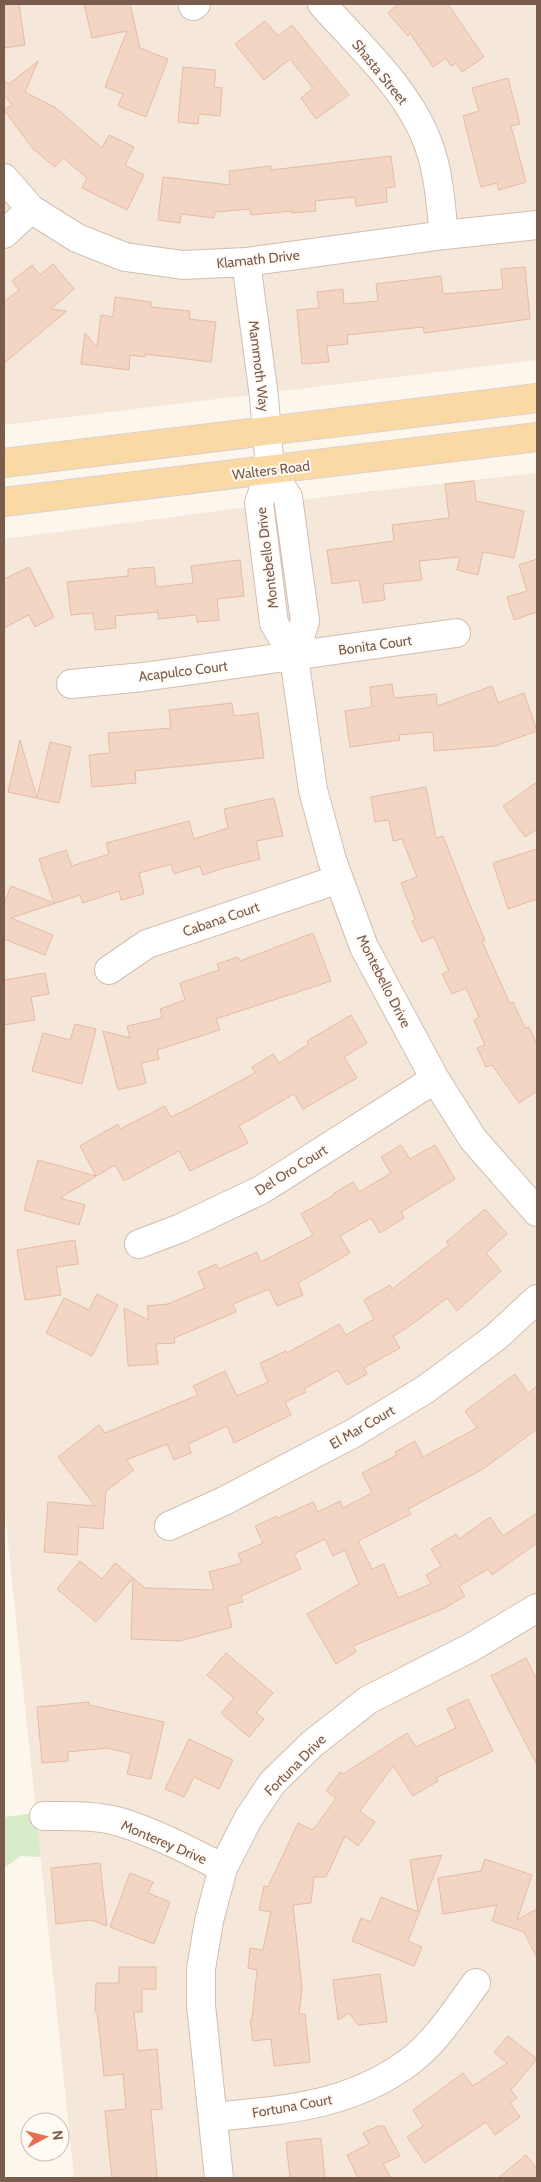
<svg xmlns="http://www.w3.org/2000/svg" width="541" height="2182" viewBox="0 0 541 2182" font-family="Cabin,sans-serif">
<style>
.residential{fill:#f5e8da}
.green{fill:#d8ecc9}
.building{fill:#f3d5c3;stroke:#e6bba3}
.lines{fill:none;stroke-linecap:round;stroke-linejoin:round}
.minor-casing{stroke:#d1beb0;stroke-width:30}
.major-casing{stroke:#dad1cd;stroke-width:30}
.minor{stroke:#fff;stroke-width:28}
.major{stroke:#fbd9a5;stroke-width:28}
.labels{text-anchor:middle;stroke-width:4;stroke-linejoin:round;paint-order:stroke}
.street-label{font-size:14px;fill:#7a5c4d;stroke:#fffaf3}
</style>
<rect width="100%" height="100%" fill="#fdf6ec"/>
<path class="residential" d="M4 4H537V360L4 425Z
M537 473V2178H74L4 1505V539L355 493Z"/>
<path class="green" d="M36 1813 41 1857 21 1856 4 1868V1817Z"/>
<path class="building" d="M4 4H19L25 45 4 48Z
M84 4H130L140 48 168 59 146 117 118 106 123 94 105 87 127 31 92 38Z
M398 4H448L484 57 462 72 456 63 451 66 446 58 433 67 410 33 408 36 388 13Z
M265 21 278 36 292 25 349 95 316 119 301 98 313 88 290 59 264 80 235 44Z
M38 61 25 92 56 108 102 148 109 135 134 147 125 165 144 175 127 210 82 188 87 178 63 158 55 167 33 149 4 110 12 105 4 95V81L9 84Z
M183 67 216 70 214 87 222 88 220 116 199 114 198 124 178 122Z
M508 78 520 124 511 126 526 182 499 190 497 183 481 187 463 116 479 111 472 88Z
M391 156 395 187 386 188 387 202 356 206 355 197 315 201 316 211 292 213V211L251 215 250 209 215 212 214 218 181 214 180 223 158 220 163 177 230 185 229 171 271 166V170Z
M53 264 74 289 51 309 67 311 4 363V302L19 290 12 281 32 265 40 275Z
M525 267 530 319 424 333 423 327 347 335 348 344 327 346 329 362 302 364 297 310 319 308 317 292 343 289 344 304 378 301 376 284 441 276 443 294 503 289 501 269Z
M115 297 151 302V307L190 311 189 319 216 322 211 362 145 354V357L130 355 129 370 81 364 85 333 97 347 101 315 113 317Z
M474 481 476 501 524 511 514 558 483 552 478 575 457 570 460 557 419 561 422 580 383 584 385 600 363 603 359 580 332 584 327 550 394 541 392 525 449 518 445 484Z
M537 559V612L514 620 507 597 527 591 519 565Z
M240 560 244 596 217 599 219 620 197 622 196 615 158 619V612L115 616 116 628 95 630 93 613 71 615 67 582 128 576V569L154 567 156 587 193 583 191 566Z
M29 567 54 617 35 627 29 615 4 628V579Z
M392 684 394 698 436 694 437 706 492 686 498 703 524 693 537 731 495 746 434 751 433 732 399 735 400 740 350 747 345 711 372 707 370 687Z
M232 703 234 716 258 713 264 758 135 771 136 783 92 787 89 755 110 753 108 733 171 728 169 710Z
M20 740 37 798 50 742 71 747 59 803 8 792Z
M537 782V829L525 837 503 806Z
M426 787 436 838 443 836 467 898 485 940 482 941 510 1004 513 1002 525 1028 529 1027 537 1045V1091L519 1103 492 1065 486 1067 477 1048 485 1045 474 1020 479 1017 466 988 452 994 442 974 449 971 434 937 422 942 412 921 415 919 401 883 417 877 402 839 393 841 389 820 375 822 371 797Z
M274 798 283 836 256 841 260 859 224 868 203 875 200 866 174 874 171 864 139 873 144 894 121 900 119 891 83 903 80 895 11 918 53 935 45 955 4 939V904L11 886 54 903 39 859 66 850 72 866 109 854 106 843 189 821 194 839 228 828 224 809Z
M537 849V899L508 909 493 863Z
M313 933 331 981 216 1019 220 1030 157 1050 159 1059 141 1063 146 1083 118 1090 103 1031 130 1038 127 1026 162 1018 160 1009 185 1000 180 983 219 970 217 964 238 957 240 961Z
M45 973 49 994 31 997 35 1020 4 1025V980Z
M351 1015 367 1043 344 1057 357 1078 303 1109 294 1094 239 1126 248 1143 190 1171 179 1151 124 1181 115 1165 60 1198 85 1205 79 1225 24 1210 38 1160 96 1176 80 1146 118 1124 120 1129 165 1106 171 1117 184 1111 255 1073 252 1067 273 1054 279 1063 309 1044 307 1041Z
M75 1024 96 1029 82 1084 32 1071 43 1033 70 1040Z
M401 1145 410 1159 435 1145 455 1179 401 1212 404 1218 380 1233 371 1218 340 1236 350 1253 298 1283 303 1295 277 1306 269 1289 233 1304 236 1312 174 1338 175 1343 156 1344 158 1364 128 1366 124 1308 149 1320 147 1306 168 1304 205 1288 198 1272 216 1264 219 1269 257 1252 261 1262 313 1235 301 1214 334 1195 333 1194 353 1182 359 1192 391 1173 381 1157Z
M485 1209 507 1234 486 1253 501 1271 457 1311 447 1298 407 1328 393 1336 400 1348 364 1368 367 1374 347 1385 338 1370 304 1389 306 1392 285 1402 291 1415 234 1443 227 1426 188 1444 191 1453 174 1460 167 1444 126 1460 134 1470 106 1491 103 1529 79 1527 77 1555 44 1552 48 1502 95 1506 58 1457 99 1425 105 1433 198 1395 193 1386 225 1371 237 1396 268 1382 260 1363 286 1351 287 1353 339 1324 346 1335 374 1319 364 1300 390 1285 392 1289 449 1245 446 1242Z
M75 1240 78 1264 56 1267 61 1295 25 1300 17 1250Z
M97 1294 118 1305 92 1356 46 1333 64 1298 89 1310Z
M515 1374 528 1393 537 1386V1429L483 1469 408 1509 411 1514 358 1541 372 1569 384 1564 398 1598 431 1584 426 1575 441 1566 431 1549 456 1534 459 1539 490 1517 503 1536 537 1513V1543L492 1575 488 1569 459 1586 465 1596 445 1608 353 1646 356 1652 336 1664 307 1614 359 1584 345 1550 333 1556 325 1539 294 1554 301 1569 241 1596 243 1602 227 1606 232 1627 179 1641 131 1639 133 1578 145 1588 214 1590 209 1572 242 1563 238 1554 263 1543 255 1526 277 1516 278 1518 313 1502 318 1512 340 1501 343 1508 372 1493 362 1473 397 1455 395 1452 415 1441 423 1457 477 1428 465 1411Z
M80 1561 102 1579 115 1563 133 1578 96 1622 57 1589Z
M226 1653 273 1693 256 1713 264 1719 249 1737 221 1713 234 1698 207 1675Z
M526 1658 537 1680V1765L491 1676Z
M468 1699 493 1751 436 1778 438 1781 413 1796 393 1766 360 1811 375 1822 358 1846 345 1836 326 1877H314L311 1903 293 1905 302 1987 299 2014H305L310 2062 274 2066 271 2039 253 2041 250 2020H252L257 1970 248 1968 250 1948 263 1950 271 1912 259 1910 264 1886 268 1887 298 1823 313 1830 336 1798 326 1791 340 1772 343 1774 407 1733 416 1747 456 1728 447 1709Z
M89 1702V1705L164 1722 151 1779 127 1774 132 1754 107 1748 68 1752V1761L42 1763 37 1707Z
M189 1739 233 1760 219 1789 194 1777 184 1797 165 1789Z
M442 1855 408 1941 422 1947 414 1966 352 1941 361 1918 371 1922 381 1897 418 1912 410 1860Z
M485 1859 532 1875 517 1920 537 1909V1958L524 1932 492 1921 497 1905 443 1914 438 1878 481 1871Z
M100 1863 107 1926 91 1920 56 1924 51 1868Z
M130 1873 153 1882 148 1893 170 1902 154 1944 110 1927Z
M119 1967H156V1989H142V2012H134L138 2051 157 2049 162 2109 151 2110 157 2178H112L105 2111 126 2109 123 2074 104 2076 97 2012H95L96 1983H119Z
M380 1974 387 2022 358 2025 349 2013 338 2020 333 1980Z
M508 2036 537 2059 511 2090 517 2098 510 2103 520 2117 495 2135 486 2122 425 2163 407 2137 423 2126 413 2110 463 2073 473 2086 507 2063 494 2052Z
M378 2126H384L400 2156 383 2164 391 2178H358L347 2155 369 2144 363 2133Z
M321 2138 325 2178H290L286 2142Z
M526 2155 537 2169V2178H498Z"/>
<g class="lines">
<defs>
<path id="minor" d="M322 4C363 50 417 97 433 159 440 183 441 210 444 235
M193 6 196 4
M4 178 31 209 77 238 125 257 183 265 246 262 444 235 537 225
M4 234 31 209
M246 262 264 397 270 470 259 503 274 623 294 657 313 790 332 860 364 947 435 1079 473 1139 537 1212
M270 470 288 497 305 621 294 657
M71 684 143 677 456 633
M109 970 147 944 339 879
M139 1244 181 1228 261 1190 435 1079
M169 1526 224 1501 352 1434 426 1389 496 1337 537 1299
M44 1816C69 1816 96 1815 120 1822 156 1833 190 1851 223 1868
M213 2117C284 2110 350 2106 409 2062 436 2042 456 2010 476 1983
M219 2178 201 2005V1969L209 1921 223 1868 248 1819 272 1783 312 1744 368 1700 472 1647 537 1608"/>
<path id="major" d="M4 463 537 398
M4 502 537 437"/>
</defs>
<use href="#minor" class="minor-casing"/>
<use href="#major" class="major-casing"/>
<use href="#minor" class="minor"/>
<use href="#major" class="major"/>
</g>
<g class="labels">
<g class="street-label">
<text transform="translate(380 72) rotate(51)" y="5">Shasta Street</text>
<text transform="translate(258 259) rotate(-6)" y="5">Klamath Drive</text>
<text transform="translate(259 366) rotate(83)" y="5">Mammoth Way</text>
<text transform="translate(271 470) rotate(-7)" y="5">Walters Road</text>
<text transform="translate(267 558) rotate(-97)" y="5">Montebello Drive</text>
<text transform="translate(375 645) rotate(-8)" y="5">Bonita Court</text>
<text transform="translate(183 671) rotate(-7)" y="5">Acapulco Court</text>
<text transform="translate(221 919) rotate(-19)" y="5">Cabana Court</text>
<text transform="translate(384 981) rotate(63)" y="5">Montebello Drive</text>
<text transform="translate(291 1170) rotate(-32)" y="5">Del Oro Court</text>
<text transform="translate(362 1427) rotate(-30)" y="5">El Mar Court</text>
<text transform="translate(295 1765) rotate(-45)" y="5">Fortuna Drive</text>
<text transform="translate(164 1842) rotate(23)" y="5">Monterey Drive</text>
<text transform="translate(292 2106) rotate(-10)" y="5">Fortuna Court</text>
</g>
</g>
<rect width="541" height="2182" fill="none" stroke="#7a5c4d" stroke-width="10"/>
<g transform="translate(45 2137) rotate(83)"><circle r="24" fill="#fffaf3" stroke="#cabbb1"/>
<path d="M0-4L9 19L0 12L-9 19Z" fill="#e76f51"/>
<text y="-8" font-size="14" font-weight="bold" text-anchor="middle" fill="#7a5c4d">N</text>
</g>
</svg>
